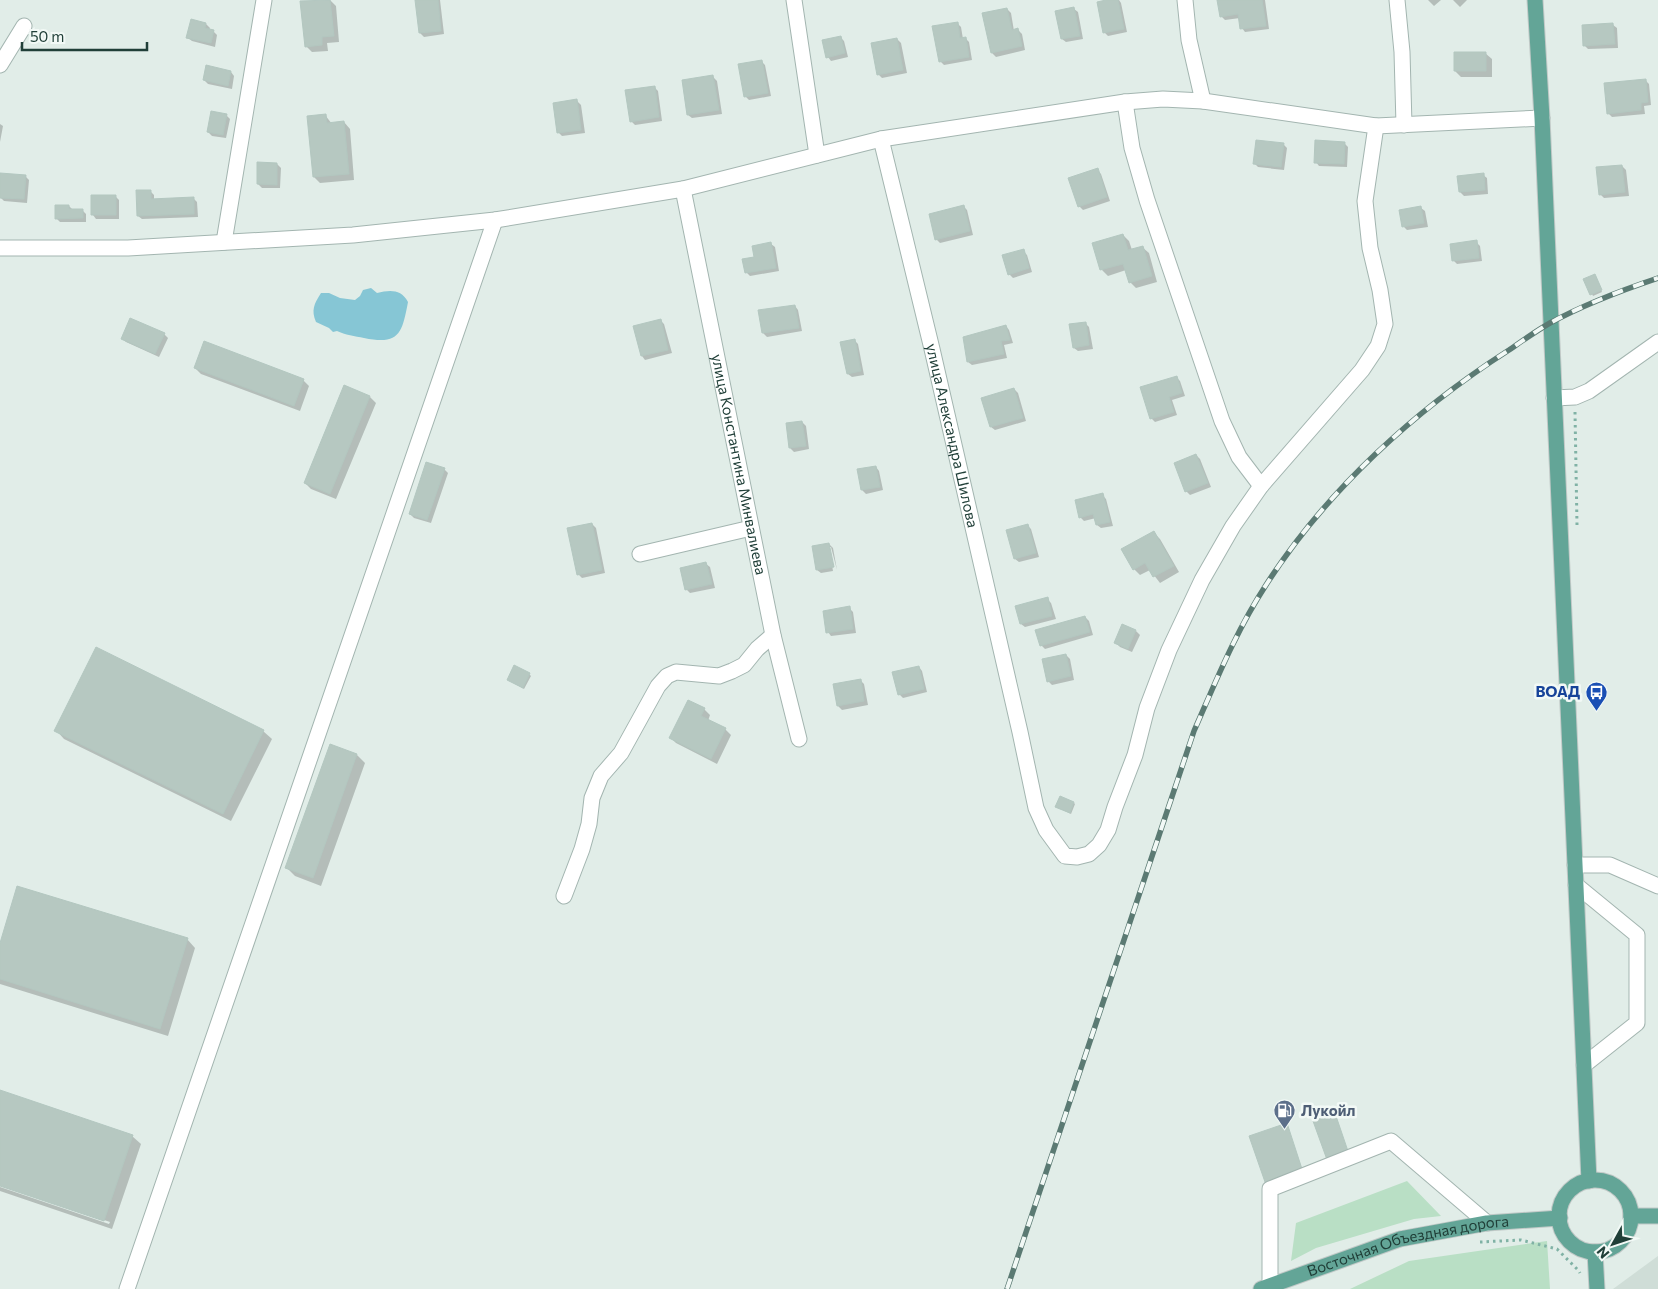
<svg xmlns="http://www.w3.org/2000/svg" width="1658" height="1289" viewBox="0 0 1658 1289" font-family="Commissioner,sans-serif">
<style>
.built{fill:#cfddd7}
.green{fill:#b9dfc5}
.water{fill:#86c6d5}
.shadow{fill:#0003}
.building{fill:#b6c8c1;stroke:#b3c7c0}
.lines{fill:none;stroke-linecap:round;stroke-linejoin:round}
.minor-casing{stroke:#a3b5b0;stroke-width:17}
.major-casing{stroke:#c1c9c7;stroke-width:17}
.path{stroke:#80b2a5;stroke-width:3;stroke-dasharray:2.5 4;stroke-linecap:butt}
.minor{stroke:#fff;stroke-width:15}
.major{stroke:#63a597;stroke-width:15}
.rail-casing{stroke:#5b7a73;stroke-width:5.5}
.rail{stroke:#f2f9f6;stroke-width:4;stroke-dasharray:11;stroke-linecap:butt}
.labels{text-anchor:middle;stroke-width:5;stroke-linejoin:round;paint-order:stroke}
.street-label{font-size:15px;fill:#203f38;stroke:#f2f9f6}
.transit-label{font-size:15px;font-weight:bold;fill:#164399;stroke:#f2f9f6;text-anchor:end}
.service-label{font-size:15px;font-weight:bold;fill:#4e5e75;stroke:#f2f9f6;text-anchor:start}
</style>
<rect width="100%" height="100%" fill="#e1ede8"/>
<path class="built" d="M1658 1256V1289H1613Z"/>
<path class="green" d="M1407 1181 1441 1216 1414 1219 1316 1248 1291 1261 1296 1223Z
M1547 1241 1550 1289H1350L1409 1261Z"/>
<path class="water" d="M371 288 377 293C390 290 401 289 408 302 402 334 399 345 364 338 355 336 345 335 337 331L333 332 329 328 316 322C311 310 314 304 321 293H329L340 298 355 300 360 296 363 290Z"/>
<path class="shadow" d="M330 0 336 6 339 42 327 43 328 51 312 52 306 46 302 2Z
M416 0H440L444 34 424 37 420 33Z
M1113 0H1119L1121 3 1127 32 1108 36 1104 32Z
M1222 0H1265L1269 29 1245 32 1242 28 1240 18 1225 20 1221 16Z
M1428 0H1441L1434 6Z
M1453 0H1467L1460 7Z
M1007 9 1011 13 1014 31 1018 30 1022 34 1025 50 996 57 992 53 983 14Z
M1074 9 1078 12 1083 39 1066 42 1062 39Z
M957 23 961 27 963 39 965 38 969 42 972 60 944 65 940 61Z
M206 24 210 28 209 30 213 31 217 35 215 47 192 41 188 38Z
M1613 25 1617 28 1618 48 1588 49 1584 45Z
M840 37 844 41 848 57 831 61 828 57Z
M897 39 901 43 907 73 882 78 878 74Z
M1485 53 1492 59V77H1461L1455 71Z
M761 61 765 65 771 96 749 100 745 96Z
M231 72 234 76 232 89 208 84 204 80Z
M713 77 717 81 722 114 692 118 688 115Z
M1645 80 1649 84 1651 105 1644 106 1645 114 1612 117 1608 113Z
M654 87 658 91 662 121 635 125 631 121Z
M577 101 581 105 585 133 562 136 558 132Z
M226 115 230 119 226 138 212 136 208 132Z
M325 115 332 124 344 122 350 129 354 180 320 183 314 177Z
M0 124 3 126 0 142Z
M1344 143 1348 147 1347 167 1319 166 1316 162Z
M1283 144 1287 148 1284 170 1258 167 1254 163Z
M277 164 281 168 280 188H262L258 184Z
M1622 166 1626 170 1629 196 1604 198 1600 194Z
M1097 170 1101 174 1110 201 1083 210 1079 206Z
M1483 175 1487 178 1488 194 1464 196 1460 192Z
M25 176 29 180 27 203 4 201 0 197Z
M150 191 154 195V200L193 198 197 202 198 217 142 219 138 216Z
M115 196 119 200V219H96L93 215Z
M69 206 73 210H82L86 214V222H60L56 218Z
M963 206 967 210 973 235 940 243 936 239Z
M1421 208 1425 211 1428 227 1407 230 1404 227Z
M1123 235 1129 241 1132 250 1142 247 1149 253 1157 282 1136 288 1130 282 1126 270 1108 276 1102 270Z
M1476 242 1480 246 1482 261 1457 264 1453 260Z
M771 244 775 247 779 271 750 276 746 272 755 258Z
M1023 251 1027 255 1032 272 1013 278 1009 274Z
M1596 277 1602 292 1593 296 1585 280Z
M795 306 798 310 802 331 767 337 763 333Z
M661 321 664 324 672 353 645 360 642 356Z
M1085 323 1089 327 1093 349 1078 351 1074 348Z
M1006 326 1009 330 1013 343 1004 345 1007 358 972 365 968 362Z
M164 334 168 338 159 357 126 342 122 338Z
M854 340 858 344 864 375 852 377 848 374Z
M195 368 303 380 309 386 300 411 201 374Z
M1176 377 1180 381 1185 396 1172 400 1177 415 1155 422 1151 418Z
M345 386 370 397 376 403 336 499 311 489 305 483Z
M1014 389 1018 393 1026 421 995 430 991 427Z
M802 422 806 426 809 449 794 452 790 448Z
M1196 455 1200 459 1211 487 1190 495 1186 491Z
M876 467 879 471 883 490 866 494 862 490Z
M444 469 448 473 431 523 414 518 410 514Z
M1102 495 1106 499 1113 526 1101 528 1097 525 1096 518 1084 521 1080 517Z
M592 524 596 528 605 573 582 578 578 574Z
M1027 525 1031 529 1039 557 1019 562 1015 559Z
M1154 533 1160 539 1179 572 1160 583 1150 570 1140 575 1134 569Z
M829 544 833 548 837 570 831 547H829L833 571 821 573 817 570Z
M706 564 710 567 715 588 690 593 686 589Z
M1047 599 1051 603 1056 619 1025 627 1021 624Z
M849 608 853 612 856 633 831 636 828 632Z
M1085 617 1089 621 1093 635 1045 649 1041 645Z
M1123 626 1136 631 1140 635 1132 652 1120 647 1116 643Z
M1066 655 1070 659 1074 680 1052 685 1048 681Z
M919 667 922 671 927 692 903 698 899 694Z
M529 674 531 676 524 689 510 681Z
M860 680 864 684 868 705 842 710 838 706Z
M688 701 704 709 710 715 708 721 725 729 731 735 717 764 676 743 670 737Z
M56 730 263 731 272 739 231 821 64 739Z
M331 746 357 755 365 763 321 886 295 876 287 868Z
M1074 803 1075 804 1071 814 1057 807Z
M187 939 195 948 168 1036 0 984V948Z
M0 1091 132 1136 141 1144 112 1229 0 1191V1187L109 1224 110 1222 0 1185Z"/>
<path class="building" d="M330 0 334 36 322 37V45L305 47 300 1Z
M415 0H438L441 31 419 33Z
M1106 0H1118L1124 29 1103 33 1097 2Z
M1217 0H1262L1266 26 1240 29 1238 14 1220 17Z
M1074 7 1080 36 1061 39 1055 11Z
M1007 8 1012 30 1018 28 1022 46 991 53 982 13Z
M191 19 206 23 205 28 214 30 211 43 186 38Z
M958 22 960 38 966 37 969 57 939 62 932 26Z
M1613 23 1615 44 1583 46 1582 25Z
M841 36 845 53 826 58 822 40Z
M897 38 903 70 877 75 871 43Z
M1454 52H1486V71H1454Z
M762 60 768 93 744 97 738 64Z
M206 65 231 71 228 86 203 80Z
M713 75 719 110 687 115 682 80Z
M1646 79 1648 102 1641 103V110L1607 114 1604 83Z
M655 86 659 117 630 122 625 90Z
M577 99 581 130 557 133 553 103Z
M211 111 227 114 223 135 207 132Z
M326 114 327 123 344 121 349 174 313 177 307 116Z
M1256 140 1284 143 1281 167 1253 164Z
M1315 140 1345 142 1344 164 1314 163Z
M257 162 277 163V185L257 184Z
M1622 165 1625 192 1599 195 1596 167Z
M1098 168 1107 197 1078 207 1068 178Z
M0 173 26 175 24 199 0 198Z
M1484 173 1485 190 1459 192 1457 176Z
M136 190H151V199L194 197V214L137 216Z
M91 195H116V215H91Z
M55 205H69V209H83V218L55 219Z
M964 205 970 231 935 240 929 214Z
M1421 206 1424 223 1402 227 1399 210Z
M1123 234 1128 250 1143 246 1152 276 1129 283 1123 264 1100 270 1092 243Z
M1477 240 1479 258 1452 261 1450 244Z
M771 242 776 268 745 273 742 259 754 257 752 246Z
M1024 249 1029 268 1008 275 1002 255Z
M1595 274 1602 290 1590 295 1583 279Z
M795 305 799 328 762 333 758 310Z
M130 318 165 333 155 354 121 339Z
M661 319 668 350 641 356 633 326Z
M1086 322 1089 345 1073 348 1069 324Z
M1006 325 1010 340 1001 341 1004 354 967 362 963 337Z
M855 339 861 371 847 374 840 342Z
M204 341 304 379 294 406 194 368Z
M1177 376 1182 393 1169 397 1174 412 1150 419 1140 387Z
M344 385 370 396 330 494 304 483Z
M1014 388 1023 418 990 427 981 398Z
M802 421 806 446 789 448 786 423Z
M1196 454 1208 483 1185 492 1174 463Z
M426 462 445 468 427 520 409 514Z
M876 466 880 487 861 490 857 469Z
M1103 493 1110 522 1096 525 1093 514 1079 518 1075 500Z
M592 523 602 570 577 575 567 528Z
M1028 524 1036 553 1014 559 1006 530Z
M1154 531 1174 566 1153 577 1145 563 1133 570 1121 549Z
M829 543 834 567 816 570 812 546Z
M706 562 712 584 685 590 680 568Z
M1048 597 1052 616 1020 624 1015 606Z
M850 606 853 629 826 633 823 611Z
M1085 616 1090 632 1040 646 1035 630Z
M1122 624 1136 630 1128 649 1114 643Z
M96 647 264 730 223 814 54 731Z
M1066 654 1071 676 1047 682 1042 659Z
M514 665 530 673 523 688 507 680Z
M919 666 924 689 898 695 892 672Z
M861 679 864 701 837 706 833 684Z
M688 700 705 708 701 716 726 728 711 759 669 738Z
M330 744 357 754 313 878 285 868Z
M1060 796 1074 802 1070 813 1055 807Z
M17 886 188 938 160 1029 0 979V943Z
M0 1090 133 1135 104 1221 0 1186Z
M1335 1113 1351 1160 1330 1168 1313 1121Z
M1287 1123 1302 1169 1265 1182 1249 1136Z"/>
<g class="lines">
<defs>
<g id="minor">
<path d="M794 0 817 155"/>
<path d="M1185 0 1189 40 1203 101"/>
<path d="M1397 0 1402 52 1404 125"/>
<path d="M0 65 24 26"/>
<path d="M1125 102 1132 148 1147 200 1222 421 1239 457 1261 486"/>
<path id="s1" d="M881 139 932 349 1020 732 1036 808 1046 830 1065 856 1077 857 1089 854 1099 845 1108 830 1115 807 1135 755 1147 708 1169 650 1202 580 1233 526 1261 486 1362 370 1378 346 1385 324 1380 290 1370 248 1365 201 1376 126"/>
<path id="s2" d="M683 189 773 635 799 739"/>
<path d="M224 242 264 0"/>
<path d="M0 248H128L353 235 495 220 683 189 881 139 1125 102 1163 99 1203 101 1376 126 1542 118"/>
<path d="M1554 398 1575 397 1589 391 1658 342"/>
<path d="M640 554 751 528"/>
<path d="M1575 865H1610L1658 886"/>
<path d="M1576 885 1637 935V1023L1584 1065"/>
<path d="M564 896 582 849 589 824 592 798 601 776 621 753 658 686 667 676 676 672 719 676 732 671 744 665 757 649 773 635"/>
<path d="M1270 1285V1189L1391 1141 1487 1223"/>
<path d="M127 1289 495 220"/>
</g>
<g id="major">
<path d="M1535 0 1542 118 1589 1181"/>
<circle cx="1595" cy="1216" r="36"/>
<path d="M1631 1216H1658"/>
<path d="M1595 1252 1597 1289"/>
<path id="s3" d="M1261 1289 1400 1239 1487 1223 1560 1218"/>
</g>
</defs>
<use href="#minor" class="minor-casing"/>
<use href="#major" class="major-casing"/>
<path class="path" d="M1575 412 1577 525
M1480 1242 1521 1240 1557 1249 1579 1271 1580 1273"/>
<use href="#minor" class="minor"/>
<use href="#major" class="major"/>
<defs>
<path id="rail" d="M1007 1289 1194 731C1216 681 1236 631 1266 585 1326 491 1415 410 1509 350 1522 341 1536 331 1550 323 1583 305 1622 290 1658 278"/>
</defs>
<use href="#rail" class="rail-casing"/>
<use href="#rail" class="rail"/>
</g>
<defs>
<symbol id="bus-pin" viewBox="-11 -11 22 30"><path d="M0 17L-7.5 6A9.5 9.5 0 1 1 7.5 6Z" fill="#1a4fb4" stroke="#f2f9f6"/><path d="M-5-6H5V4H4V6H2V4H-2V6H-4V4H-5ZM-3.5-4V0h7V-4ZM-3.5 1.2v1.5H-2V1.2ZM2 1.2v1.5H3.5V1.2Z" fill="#fff"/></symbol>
<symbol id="fuel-pin" viewBox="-11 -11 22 30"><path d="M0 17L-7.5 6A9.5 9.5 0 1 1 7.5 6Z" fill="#5c6f8a" stroke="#f2f9f6"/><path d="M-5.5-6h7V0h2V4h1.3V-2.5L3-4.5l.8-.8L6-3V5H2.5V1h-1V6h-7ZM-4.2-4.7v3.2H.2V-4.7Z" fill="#fff"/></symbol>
</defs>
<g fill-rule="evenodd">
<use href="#bus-pin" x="1584" y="680" width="25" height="34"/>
<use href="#fuel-pin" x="1272" y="1098" width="25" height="34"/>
</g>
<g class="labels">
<g class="street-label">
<text dy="5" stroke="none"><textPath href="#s1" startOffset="305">улица Александра Шилова</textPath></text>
<text dy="5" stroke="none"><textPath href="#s2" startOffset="281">улица Константина Минвалиева</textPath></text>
<text dy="5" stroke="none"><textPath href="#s3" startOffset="154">Восточная Объездная дорога</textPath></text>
</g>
<g class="transit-label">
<text x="1580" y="697">ВОАД</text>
</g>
<g class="service-label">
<text x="1301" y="1116">Лукойл</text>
</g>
</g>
<g transform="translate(1613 1244) rotate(230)" stroke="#f2f9f6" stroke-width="4" paint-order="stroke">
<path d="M0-4L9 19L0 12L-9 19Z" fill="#203f38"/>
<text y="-8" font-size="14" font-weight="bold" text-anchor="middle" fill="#203f38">N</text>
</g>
<path d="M22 42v8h125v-8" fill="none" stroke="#203f38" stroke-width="2.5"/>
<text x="30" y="42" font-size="15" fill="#203f38" stroke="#f2f9f6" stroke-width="4" paint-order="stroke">50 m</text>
</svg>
